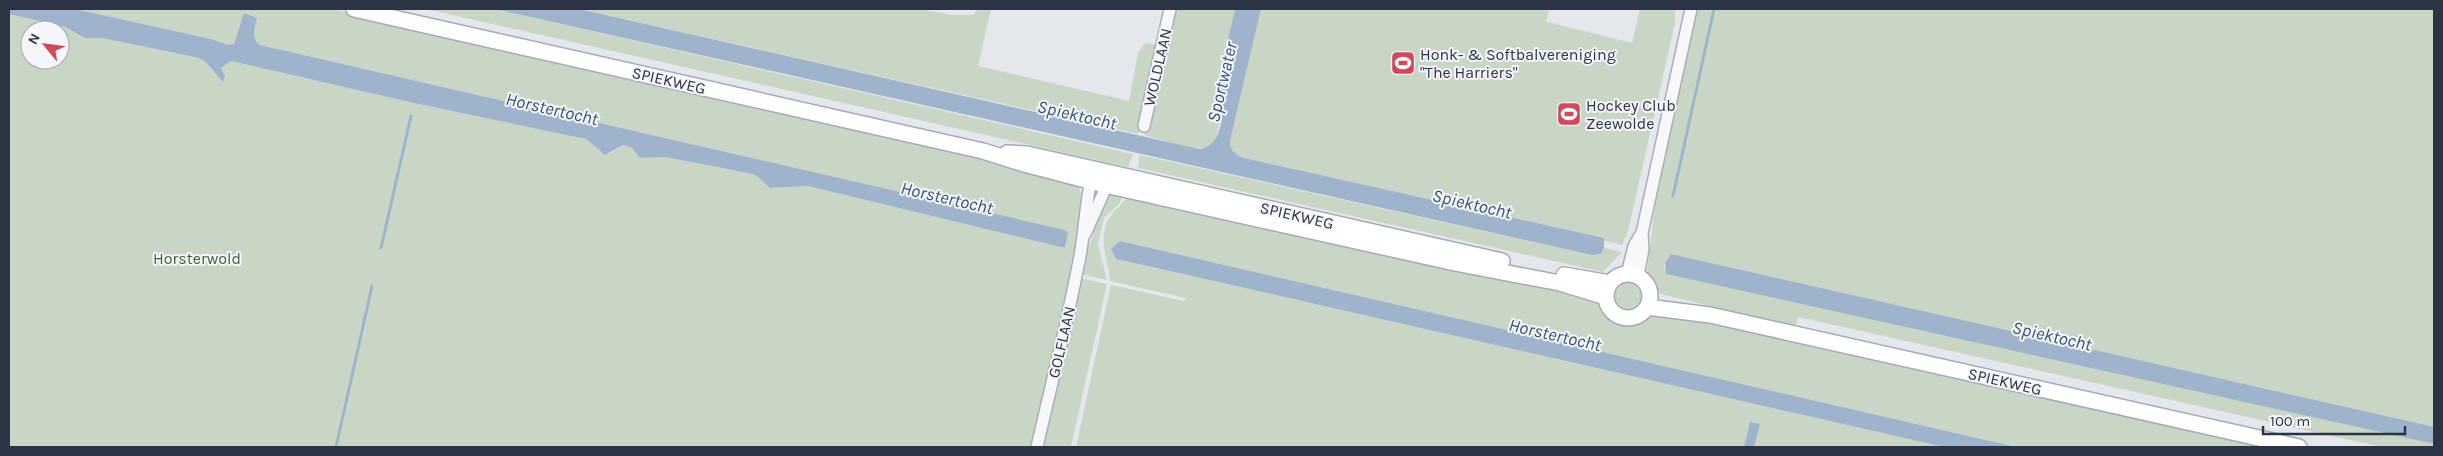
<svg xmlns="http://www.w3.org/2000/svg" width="2443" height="456" viewBox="0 0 2443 456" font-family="Karla,sans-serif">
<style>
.green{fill:#c9d6c5;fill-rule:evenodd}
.water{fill:#9fb4cc}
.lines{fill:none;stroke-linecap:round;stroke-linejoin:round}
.stream{stroke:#9fb4cc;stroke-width:3}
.minor-casing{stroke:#a9aeb7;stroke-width:14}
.major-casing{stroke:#a3abb8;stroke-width:18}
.minor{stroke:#f7f8fa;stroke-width:11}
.major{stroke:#fff;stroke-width:15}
.labels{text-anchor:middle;stroke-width:4;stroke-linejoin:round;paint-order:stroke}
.poi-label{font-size:16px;fill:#2b3445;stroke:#f4f6f9;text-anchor:start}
.street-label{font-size:16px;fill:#2b3445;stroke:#f4f6f9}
.park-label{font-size:16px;fill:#3f6138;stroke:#f4f6f9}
.water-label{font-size:18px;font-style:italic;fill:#34527a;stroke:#f4f6f9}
</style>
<rect width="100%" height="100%" fill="#e4e7ec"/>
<path class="green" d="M75 9H333L909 139 1073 181 1079 187 1082 197 1079 233 1074 270 1032 447H9V14L65 27 85 38H102L199 58 221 68 231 61 414 103 566 134 586 139 601 152 609 154 623 145 632 148 640 158 665 157 748 173 757 176 770 188 808 186 1065 248 1067 246 1061 229 260 45C250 38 255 28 257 18L244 13 234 44 228 45 211 39ZM30 30H60V60H30Z
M426 9H495L1133 154 1128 167Z
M579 9H920L952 15H973L978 9H991L978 66 1129 101 1138 53 1145 43 1159 46 1138 134Z
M1172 9H1235L1219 79 1223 104 1217 135 1214 142 1207 148H1191L1144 135Z
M1261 9H1549L1545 27 1547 22 1632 43 1640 9H1675V23L1628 231 1622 245 1605 241 1603 238 1244 158C1235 154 1230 151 1230 141Z
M1696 9H2434V429L1671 254 1664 265 1666 274 2434 444V447H2382L1798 317 1795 327 1661 294 1647 277V272L1658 180Z
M1140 155 1592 255 1601 254 1604 248 1622 252 1603 272 1138 168Z
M1118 191 1124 193 1119 204 1104 218 1098 245 1107 280 1080 274 1103 204 1109 194Z
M1128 196 1463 266 1601 301 1610 316 1621 321 1632 322 1651 313 1695 321 2273 447H2016L1120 241 1112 249 1116 259 1944 447H1076L1111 285 1184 301 1186 298 1110 281C1108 259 1098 241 1108 220 1112 212 1122 205 1128 196Z
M1080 278 1107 284 1071 447H1043Z
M1610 296a16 16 0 1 1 32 0a16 16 0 1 1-32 0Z"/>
<path class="water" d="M9 9H75L211 39 228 45 234 44 244 13 257 18C255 28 250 38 260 45L1061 229 1068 232 1065 248 808 186 770 188 757 176 748 173 665 157 640 158 632 148 623 145 605 155 586 139 414 103 231 61 221 68 225 76 223 82 206 62 199 58 102 38H85L65 27 9 14Z
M495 9H579L1199 149C1219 148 1223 121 1223 103 1222 95 1218 85 1219 77 1224 54 1230 31 1235 9H1261L1230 141C1230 151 1235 154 1244 158L1604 238V248L1601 254 1592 255Z
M1120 241 2016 447H1944L1174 272 1116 259 1111 249Z
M1671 254 2434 427V444L1666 274 1665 263Z
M1750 422 1760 424 1754 447H1744Z"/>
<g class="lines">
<path class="stream" d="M1673 196 1714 9
M381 248 411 116
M336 447 372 286"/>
<defs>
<path id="minor" d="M1144 126 1170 9
M1085 234 1103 194 1107 179
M1627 274 1634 246 1641 234
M1638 276 1643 249 1642 233 1691 9
M1037 447C1051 385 1067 324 1079 261 1085 232 1085 204 1092 175"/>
<path id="major" d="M354 9 983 151 1024 164 1105 185 1455 263 1560 283 1606 297
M1007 153 1027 154 1502 261
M1606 296a22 22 0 1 1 44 0a22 22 0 1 1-44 0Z
M1564 275 1610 283
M1647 307 1710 315 2299 447"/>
</defs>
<use href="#minor" class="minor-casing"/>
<use href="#major" class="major-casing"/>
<use href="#minor" class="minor"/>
<use href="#major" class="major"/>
</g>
<defs>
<symbol id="stadium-square" viewBox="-11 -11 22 22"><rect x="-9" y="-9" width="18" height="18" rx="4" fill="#d1495b" stroke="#f4f6f9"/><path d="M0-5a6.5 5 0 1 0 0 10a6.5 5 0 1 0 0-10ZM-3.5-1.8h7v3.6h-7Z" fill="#fff"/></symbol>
</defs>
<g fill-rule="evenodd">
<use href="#stadium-square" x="1389" y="49" width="28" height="28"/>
<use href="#stadium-square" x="1555" y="100" width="28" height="28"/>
</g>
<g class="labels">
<g class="poi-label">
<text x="1420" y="60">Honk- &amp; Softbalvereniging<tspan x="1420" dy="18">"The Harriers"</tspan></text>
<text x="1586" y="111">Hockey Club<tspan x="1586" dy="18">Zeewolde</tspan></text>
</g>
<g class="street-label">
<text transform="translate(1157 67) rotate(-77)" y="6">WOLDLAAN</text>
<text transform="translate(669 80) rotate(13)" y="6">SPIEKWEG</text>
<text transform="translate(1297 215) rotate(13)" y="6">SPIEKWEG</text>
<text transform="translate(1061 342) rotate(-77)" y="6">GOLFLAAN</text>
<text transform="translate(2005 381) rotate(13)" y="6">SPIEKWEG</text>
</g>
<g class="park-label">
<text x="197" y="264">Horsterwold</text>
</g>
<g class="water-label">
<text transform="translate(1222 82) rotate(-77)" y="6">Sportwater</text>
<text transform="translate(552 109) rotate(13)" y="6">Horstertocht</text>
<text transform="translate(1077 115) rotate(13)" y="6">Spiektocht</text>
<text transform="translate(947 198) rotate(13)" y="6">Horstertocht</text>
<text transform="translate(1472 204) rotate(13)" y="6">Spiektocht</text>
<text transform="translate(1555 335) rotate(13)" y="6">Horstertocht</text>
<text transform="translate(2052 336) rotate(13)" y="6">Spiektocht</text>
</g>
</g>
<rect width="2443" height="456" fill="none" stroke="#2b3445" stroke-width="20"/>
<g transform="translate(45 45) rotate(299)"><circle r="24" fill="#f4f6f9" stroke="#a4a8b1"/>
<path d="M0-4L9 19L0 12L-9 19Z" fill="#d1495b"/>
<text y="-8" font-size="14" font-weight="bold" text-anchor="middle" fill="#2b3445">N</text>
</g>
<path d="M2263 426v8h142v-8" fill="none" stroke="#2b3445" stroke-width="2.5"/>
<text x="2270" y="426" font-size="15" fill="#2b3445" stroke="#f4f6f9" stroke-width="4" paint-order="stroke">100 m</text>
</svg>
